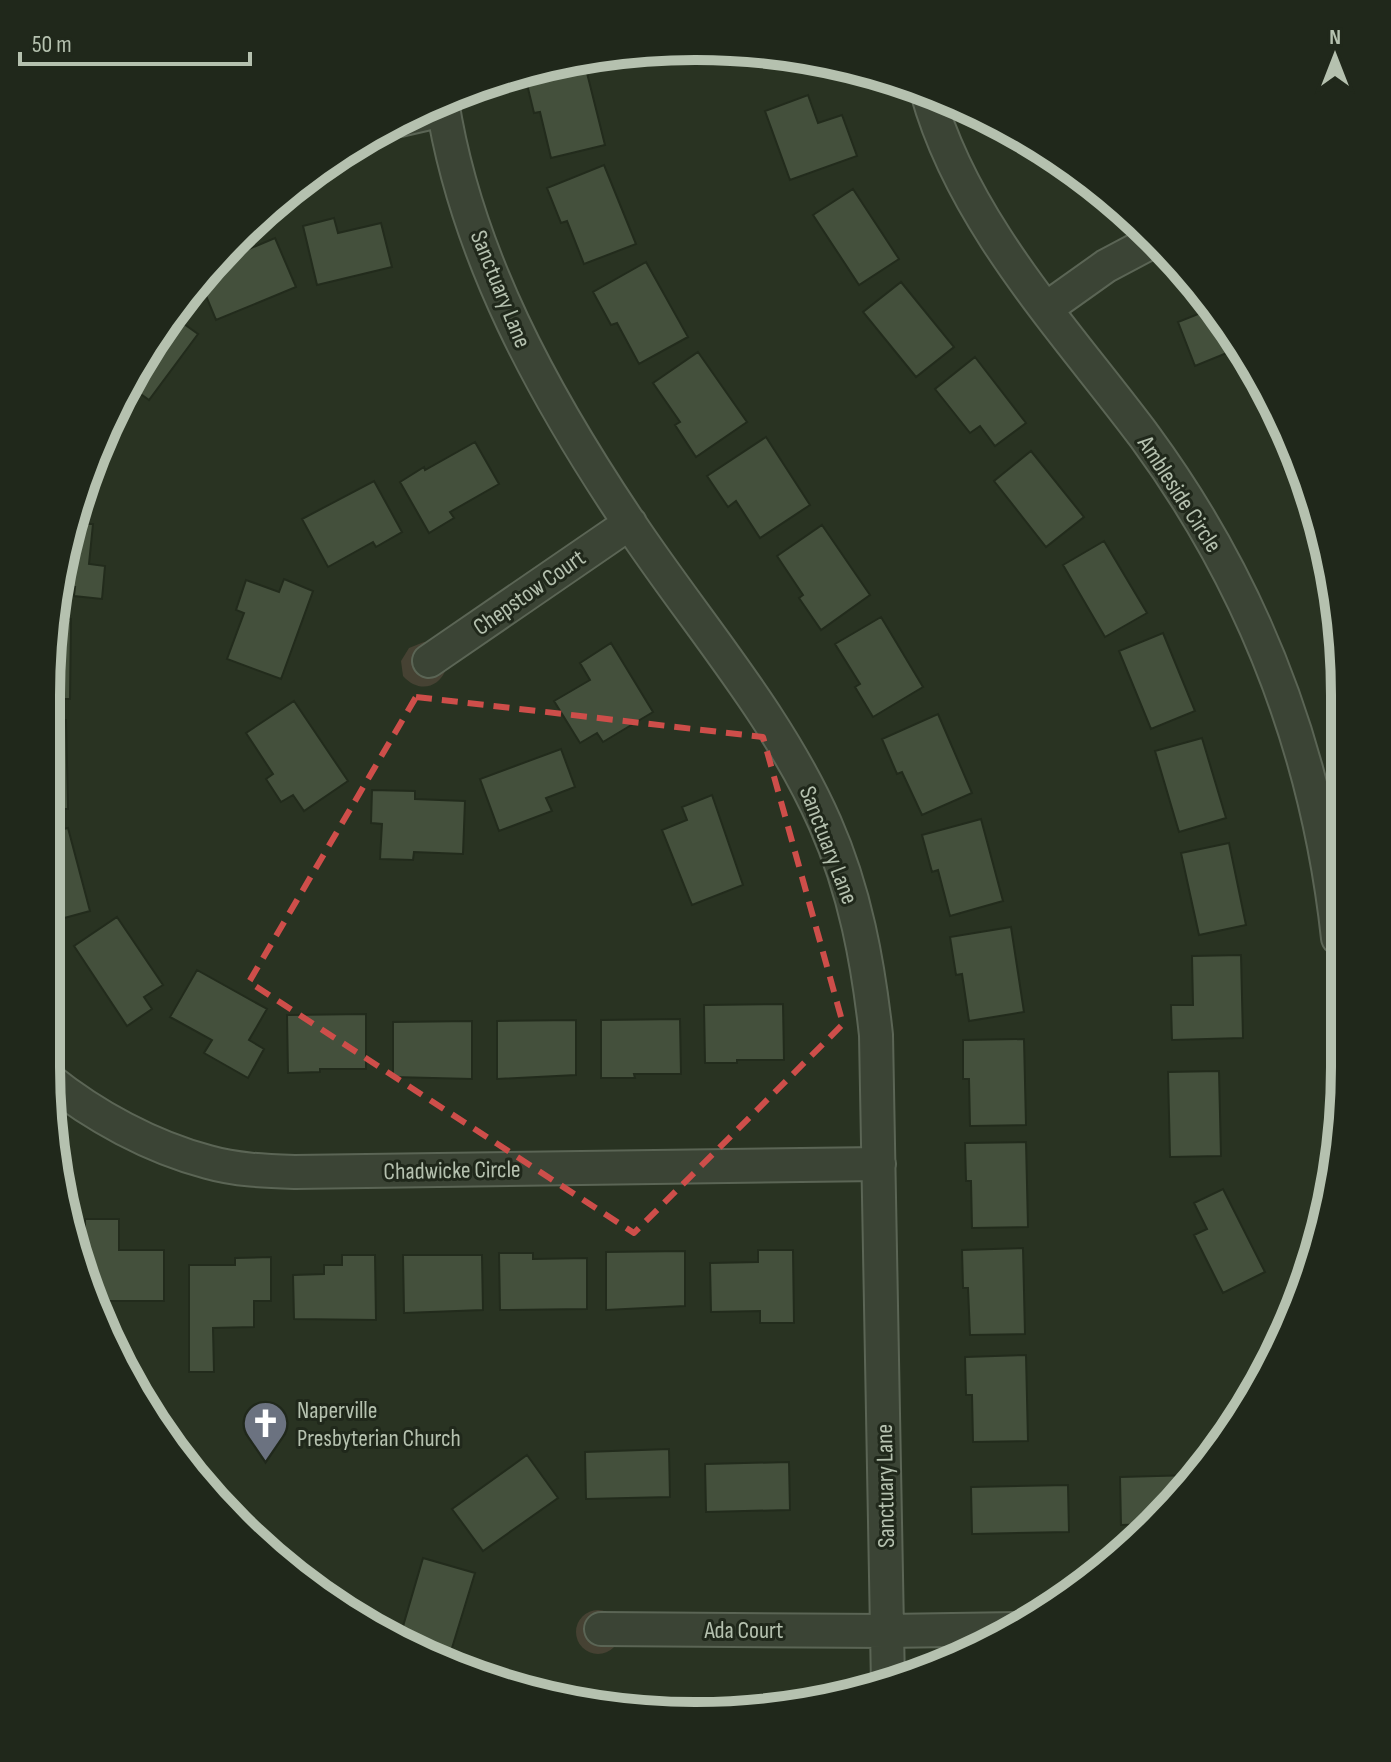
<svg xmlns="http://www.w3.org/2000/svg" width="1391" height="1762" viewBox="0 0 1391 1762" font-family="'Sofia Sans Condensed',sans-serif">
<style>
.green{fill:#464233}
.building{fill:#44503c;stroke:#222b1c;stroke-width:2}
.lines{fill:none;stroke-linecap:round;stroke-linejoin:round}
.minor-casing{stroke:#5b6555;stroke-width:36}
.minor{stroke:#3b4435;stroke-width:32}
.marked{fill:none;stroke:#ce4e4a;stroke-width:6;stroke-dasharray:16 10;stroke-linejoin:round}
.labels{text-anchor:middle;stroke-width:6;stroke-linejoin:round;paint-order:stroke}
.street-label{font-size:24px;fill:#b5c1af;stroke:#20281b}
.poi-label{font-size:24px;fill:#b5c1af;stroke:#20281b;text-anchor:start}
.rim{fill:none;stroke:#b5c1af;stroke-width:10}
</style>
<rect width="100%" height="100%" fill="#293322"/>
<path class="green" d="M424 642 431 643 446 669C438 690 417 692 403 676L401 661 409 648Z
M576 1632a22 22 0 1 1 44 0a22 22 0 1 1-44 0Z"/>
<path class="building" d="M767 52 794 57 768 61Z
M584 61 605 145 551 158 540 112 534 113 525 76Z
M808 95 818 123 842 115 857 156 790 180 765 111Z
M1051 156 1079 173 1064 182 1048 157Z
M604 165 636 244 584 264 567 221 561 223 547 188Z
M853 189 899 259 859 285 813 215Z
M334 218 338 233 381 223 392 267 317 285 303 226Z
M275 238 296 287 216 320 199 279 207 268 221 256 224 255 225 259Z
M646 262 688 337 639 364 617 323 611 325 593 292Z
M901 282 954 347 916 377 863 312Z
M181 304 189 310 180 321 198 334 149 400 127 384 133 370Z
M1213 308 1253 365 1237 371 1229 352 1195 366 1178 322Z
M698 352 747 422 696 457 675 425 680 422 653 383Z
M975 357 1026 423 995 446 980 426 970 433 935 389Z
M116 407 123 410 89 487 82 484Z
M766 437 810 505 760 538 736 501 728 507 707 476Z
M475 442 499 484 450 512 454 518 429 533 400 482 424 467 425 470Z
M1031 451 1084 517 1046 547 994 481Z
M1298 459 1311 487 1322 546 1318 548 1302 516 1306 514 1283 467Z
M374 481 402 532 376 547 373 542 328 567 302 519Z
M77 505 87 506 85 524H93L89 564 105 566 102 599 74 596 75 587 61 586Z
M822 525 870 595 821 630 799 598 803 595 777 556Z
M1104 541 1147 613 1105 637 1063 565Z
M284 579 313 591 281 679 227 659 244 613 236 610 246 580 279 592Z
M881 617 923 687 873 717 855 687 860 684 835 644Z
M54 618 71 619 70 699H47V653Z
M1163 633 1195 711 1151 729 1119 651Z
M611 643 653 712 603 742 597 733 580 743 554 701 590 680 580 663Z
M294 701 348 781 304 811 293 795 281 802 266 779 273 774 246 733Z
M938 714 972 793 922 815 902 772 897 774 882 739Z
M66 720 68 809H47V721Z
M1202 738 1226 818 1179 832 1155 751Z
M561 749 575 787 546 798 552 811 499 831 480 779Z
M372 790 415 791V799L465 801 463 854 414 852 413 860 380 859 382 824 371 823Z
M712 795 743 885 692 905 662 830 687 820 682 807Z
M981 819 1003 901 950 916 938 870 932 872 922 835Z
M68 828 90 911 46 923 47 833Z
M1229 843 1246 925 1199 935 1181 853Z
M117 917 163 985 144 997 152 1009 127 1026 74 946Z
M1011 927 1024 1012 969 1021 962 974 956 975 950 937Z
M1241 955 1243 1038 1172 1040 1171 1005H1193L1192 956Z
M197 970 267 1009 249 1040 264 1049 248 1078 204 1053 212 1040 170 1017Z
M783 1004 784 1060H737V1063H705L704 1005Z
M366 1014V1069H320V1072L288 1073 287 1015Z
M680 1019 681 1074H634L635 1078H601V1020Z
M576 1020V1075L497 1079V1021Z
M472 1021V1079L393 1077V1022Z
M1024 1039 1026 1125 970 1126 969 1079H963V1040Z
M1219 1071 1221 1156 1170 1157 1168 1072Z
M1026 1142 1028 1227 972 1228 971 1181H966L965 1143Z
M1223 1189 1265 1272 1223 1293 1194 1235 1207 1229 1194 1203Z
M85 1219H119V1250H164V1301H96L85 1276Z
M1023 1248 1025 1334 970 1335 968 1288H963L962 1250Z
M758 1250H793L794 1323H760V1311L711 1312 710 1263 758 1262Z
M685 1251V1306L606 1310V1252Z
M499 1253H533V1259L587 1258V1309L500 1310Z
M342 1255H375L376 1320 294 1319 293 1275 324 1274V1265H342Z
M403 1255H482L483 1310 404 1313Z
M271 1257V1301H254V1327L213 1328 214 1372H189V1265H235V1258Z
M1026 1355 1028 1441 973 1442 972 1395H966L965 1357Z
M669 1449 670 1497 586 1499 585 1452Z
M527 1455 558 1498 483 1551 452 1509Z
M789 1462 790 1510 706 1512 705 1464Z
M1194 1475 1151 1524 1121 1525 1120 1477Z
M1068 1485 1069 1532 972 1534 971 1487Z
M423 1558 475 1573 448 1661 399 1640Z"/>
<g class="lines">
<defs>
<path id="minor" d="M927 92C963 223 1065 330 1145 437 1255 587 1318 754 1338 938
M442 101C466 255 544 396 630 524 696 623 777 714 825 823 855 891 868 962 876 1035L888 1684
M400 120 443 110
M1047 308 1106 266 1155 240
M429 661 630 523
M48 1079C94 1116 151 1147 208 1162 236 1170 266 1171 295 1172L879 1164
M601 1629 887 1631 1020 1629"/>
</defs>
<use href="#minor" class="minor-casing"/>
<use href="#minor" class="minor"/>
</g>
<path class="marked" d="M416 697 763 737 843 1024 634 1233 249 982Z"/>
<defs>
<symbol id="church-pin" viewBox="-11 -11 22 30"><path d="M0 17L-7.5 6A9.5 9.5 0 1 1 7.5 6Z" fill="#6b7280" stroke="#20281b"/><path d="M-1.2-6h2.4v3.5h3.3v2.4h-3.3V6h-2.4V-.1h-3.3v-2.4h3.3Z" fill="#fff"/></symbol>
</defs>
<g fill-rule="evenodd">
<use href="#church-pin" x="240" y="1398" width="51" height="69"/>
</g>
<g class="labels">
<g class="street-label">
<text transform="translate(501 289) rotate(68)" y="8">Sanctuary Lane</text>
<text transform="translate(1180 494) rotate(57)" y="8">Ambleside Circle</text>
<text transform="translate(529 592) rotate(-35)" y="8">Chepstow Court</text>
<text transform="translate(829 845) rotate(69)" y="8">Sanctuary Lane</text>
<text transform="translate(452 1170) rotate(-1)" y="8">Chadwicke Circle</text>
<text transform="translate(885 1486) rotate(-91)" y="8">Sanctuary Lane</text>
<text x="744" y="1638">Ada Court</text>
</g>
<g class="poi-label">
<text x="297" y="1418">Naperville<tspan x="297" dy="28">Presbyterian Church</tspan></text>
</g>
</g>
<path d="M0 0H1391V1762H0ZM695 60H696A635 635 0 0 1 1331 695V1067A635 635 0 0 1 696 1702H695A635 635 0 0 1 60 1067V695A635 635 0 0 1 695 60Z" fill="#20281b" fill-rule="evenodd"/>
<path class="rim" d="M695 60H696A635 635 0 0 1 1331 695V1067A635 635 0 0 1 696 1702H695A635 635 0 0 1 60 1067V695A635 635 0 0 1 695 60Z"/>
<g transform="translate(1335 56)" stroke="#20281b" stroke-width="6" paint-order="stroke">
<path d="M0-6L14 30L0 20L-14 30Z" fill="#b5c1af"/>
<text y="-12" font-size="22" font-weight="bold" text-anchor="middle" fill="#b5c1af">N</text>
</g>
<path d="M20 52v12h230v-12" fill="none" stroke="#b5c1af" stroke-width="4"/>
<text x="32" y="52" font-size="24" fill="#b5c1af" stroke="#20281b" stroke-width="6" paint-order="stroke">50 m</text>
</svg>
